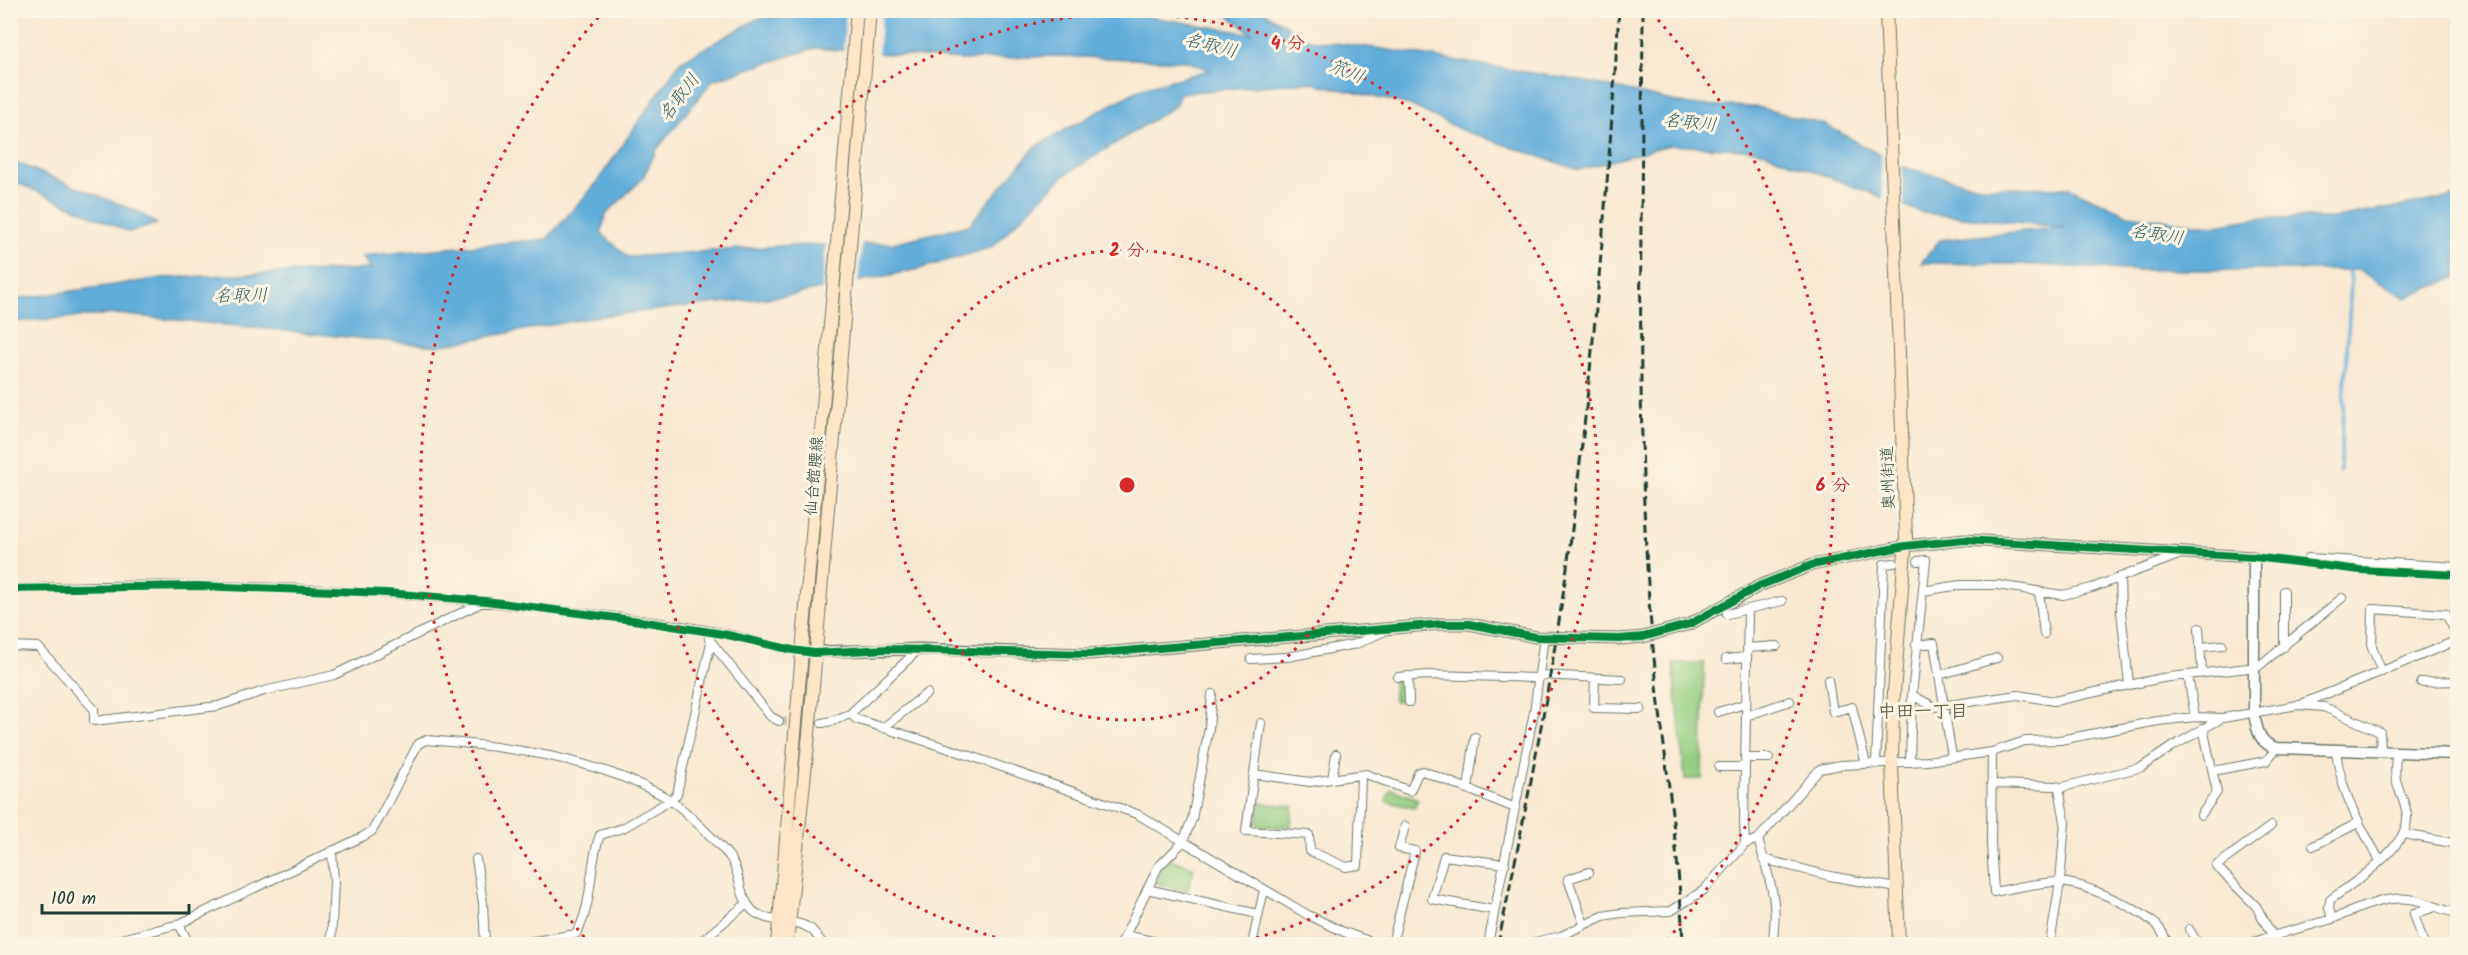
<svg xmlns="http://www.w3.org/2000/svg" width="2468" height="955" viewBox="0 0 2468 955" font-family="Kalam,'Klee One',sans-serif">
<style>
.green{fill:#95ce82;stroke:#5a865b;stroke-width:1.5}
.water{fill:#62aedb;stroke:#407688;stroke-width:1.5;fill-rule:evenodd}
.pier{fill:#f8e8d2}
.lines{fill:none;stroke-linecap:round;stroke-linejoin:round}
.stream{stroke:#62aedb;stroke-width:3}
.minor-tunnel{stroke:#cdc6b2;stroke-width:8;stroke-dasharray:8 4;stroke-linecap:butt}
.minor-casing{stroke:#6b796b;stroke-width:10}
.tertiary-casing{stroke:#6b796b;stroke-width:13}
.secondary-casing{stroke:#6b796b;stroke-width:14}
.minor{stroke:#fff;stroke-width:8}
.tertiary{stroke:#fff;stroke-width:10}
.secondary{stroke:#fee5c5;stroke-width:12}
.rail{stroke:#1f3d34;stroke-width:3;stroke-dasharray:9 4.5;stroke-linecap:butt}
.cycleway-casing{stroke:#fcf5e5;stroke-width:11}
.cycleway{stroke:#00873e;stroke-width:8}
.ring{fill:none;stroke:#d62828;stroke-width:3;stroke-dasharray:3 6}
.labels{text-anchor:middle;stroke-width:6;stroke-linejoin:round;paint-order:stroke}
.street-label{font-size:16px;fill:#1f3d34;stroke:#fcf5e5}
.water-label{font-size:18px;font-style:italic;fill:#335f66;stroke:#fcf5e5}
.neighbourhood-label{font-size:18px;font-weight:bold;fill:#646149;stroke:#fcf5e5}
.centre{fill:#d62828;stroke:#fcf5e5;stroke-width:3}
.ring-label{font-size:18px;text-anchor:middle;font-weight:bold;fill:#d62828;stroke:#fcf5e5;stroke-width:6;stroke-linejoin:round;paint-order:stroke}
</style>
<rect width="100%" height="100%" fill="#fcf5e5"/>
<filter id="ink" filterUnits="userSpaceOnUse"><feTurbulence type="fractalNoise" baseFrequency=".0167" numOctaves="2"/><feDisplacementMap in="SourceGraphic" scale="12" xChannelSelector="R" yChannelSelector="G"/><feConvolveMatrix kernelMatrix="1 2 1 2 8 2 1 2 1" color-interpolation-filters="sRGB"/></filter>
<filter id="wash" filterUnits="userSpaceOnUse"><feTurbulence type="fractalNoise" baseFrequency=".008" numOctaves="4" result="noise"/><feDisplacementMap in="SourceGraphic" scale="24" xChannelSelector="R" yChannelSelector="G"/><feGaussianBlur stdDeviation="1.35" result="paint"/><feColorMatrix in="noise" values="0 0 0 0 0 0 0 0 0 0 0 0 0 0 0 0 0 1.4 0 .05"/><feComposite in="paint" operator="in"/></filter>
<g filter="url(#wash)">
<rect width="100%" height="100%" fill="#f8e8d2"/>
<path class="green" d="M1673 663H1704L1702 779H1685Z
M1394 679H1401L1406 684 1407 701H1394Z
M1391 789 1418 799 1414 808 1386 801Z
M1260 803 1293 806 1291 826 1261 827 1257 823Z
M1170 859 1194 868 1187 891 1156 883 1161 868Z"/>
<path class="water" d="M818 10 1115 11 1253 34 1222 11H1262L1310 40 1383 49 1588 82 1690 105 1757 107 1826 125 1902 167 1983 187 2070 188 2128 215 2211 226 2258 218H2336L2458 196 2457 277 2406 298 2359 270H2124L2018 264 1921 263 1940 240 2064 227 1923 213 1758 150 1669 145 1579 170 1464 131 1410 105 1308 82 1180 93 1175 106 1063 176 992 247 919 269 792 295 600 316 437 346 116 314 11 322 10 300 163 278 371 269 362 256 547 239 595 185 680 62 757 19ZM815 48 961 60 1053 56 1187 61 1210 70 1142 88 1036 146 969 225 893 243 780 246 628 257 601 233 606 214 642 179 657 149 713 80Z
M11 161 139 212 157 224 129 232 11 180Z"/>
<path class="pier" d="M846 11H882L878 56 843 53Z
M1881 152 1902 163 1904 209 1883 202Z
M862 241 858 285 822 292 826 242Z"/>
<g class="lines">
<path class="stream" d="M2340 472 2351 282 2349 267"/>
</g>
</g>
<g filter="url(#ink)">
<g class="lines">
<path class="minor-tunnel" d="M779 721 815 722"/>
<defs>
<path id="minor" d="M2254 557 2360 570 2458 575
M2308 558 2458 567
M2120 577 2121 611 2129 684
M10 589C189 581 369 587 546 609 605 615 664 622 722 633 749 639 775 647 802 652
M1923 591 1960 585H1997L2063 595 2092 588 2181 554
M2039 592 2044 634
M1727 614 1782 601
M2199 628 2202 673
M709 639 771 717 779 721
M1916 645 1934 643 1952 757
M10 646 38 647 94 709V721L218 706 264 691 334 675 485 601
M2200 647 2222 645
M2284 647V591
M1747 648 1777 646
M1251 659 1287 657 1356 644 1387 630
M1726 659 1746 657
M2254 670 2342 598
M2382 672 2372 647 2373 609 2446 614 2458 637
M1539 675 1622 679
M1939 675 1997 658
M2188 675 2195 717
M1408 676 1409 702
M1398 677 1429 675 1538 678
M1595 678 1594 708 1641 709
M1828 680 1833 712 1852 707 1866 764
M2421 682 2458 681
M1912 695 1934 707 2018 695 2054 701 2162 678 2248 668
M2304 703 2458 640
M1718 712 1745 704
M850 714 856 719 959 752 1137 814 1308 915 1344 932 1377 944
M1746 716 1790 701
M822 723 832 721 850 714 919 649
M1261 723 1246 831 1309 835 1310 851 1346 867 1358 865 1361 775
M883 728 927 693
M2336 750C2341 794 2359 823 2380 861
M1992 752 1991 843 1994 892C2015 888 2038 882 2059 882 2084 883 2133 906 2153 922 2161 927 2164 936 2168 944
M1745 758H1769
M1910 762 1912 695 1926 560 1918 561
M1876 764 1884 564 1894 563
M1719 767H1745
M2213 771 2266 761 2277 748
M1254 774 1310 782 1366 774 1410 791 1418 773 1423 771 1515 808
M1332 779 1336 754
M1991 784 2057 786 2059 788 2065 822 2060 882 2050 944
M2059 788 2142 767 2170 748 2222 718
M1468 789 1475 737
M2201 815 2217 792 2203 728
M2271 826 2216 866 2256 906 2277 944
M2403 834 2458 844
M1758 839C1769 879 1780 902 1772 944
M1745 844 1744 821 1748 609
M2313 846 2358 823
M476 859 483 903 485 944
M1763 859 1830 876 1897 888
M1147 889 1258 914
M1494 910 1432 899 1444 856 1505 864
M2332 919 2329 908 2330 900C2353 883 2409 848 2407 816 2406 804 2399 792 2396 780 2394 771 2396 761 2396 752
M179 924 189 944
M1584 924 1568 879 1589 872
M2189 929 2198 944
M1125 935 1166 944
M102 944 179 924 364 836 372 831 379 819 418 744 426 740C508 746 597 758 669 799 682 807 718 843 729 856 741 871 738 896 752 910 767 925 795 917 812 930 816 934 820 940 823 944
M331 944 334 882 332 851
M517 944 576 934C594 904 588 867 600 835L623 828 671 800 677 794 711 642
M698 944 747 903
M1121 944 1158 867 1183 842 1192 819 1209 728 1212 694
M1252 944 1264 890
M1392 944 1415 851 1399 848 1405 826
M1488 944 1534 712 1544 637
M1526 944 1561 936 1603 916 1621 913 1671 911 1704 890 1745 844 1758 839 1820 769 1841 765 1927 761 1992 752 2025 741 2060 740 2158 721 2195 717 2223 718 2298 705 2324 707 2380 732 2381 751
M2249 944C2275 934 2302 928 2329 920 2355 911 2380 896 2409 899 2425 900 2441 911 2458 913
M2424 944 2414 914 2435 907"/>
<path id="tertiary" d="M808 652 919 649 1089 654 1442 624H1469L1536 637 1619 639 1643 637 1690 624 1759 586 1812 565 1905 546 1965 540 2254 557V713C2257 730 2259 744 2277 748L2458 754"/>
<path id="secondary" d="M1886 10 1906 537 1893 706 1892 763 1899 944
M777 944 857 10
M787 944 809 734 870 10"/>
</defs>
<use href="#minor" class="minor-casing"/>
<use href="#tertiary" class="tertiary-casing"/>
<use href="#secondary" class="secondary-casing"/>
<use href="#minor" class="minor"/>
<use href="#tertiary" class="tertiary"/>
<use href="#secondary" class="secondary"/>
<path class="rail" d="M1643 10C1642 202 1636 393 1648 584 1655 705 1678 824 1683 944
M1498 944C1525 815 1551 684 1569 553 1592 373 1608 192 1619 10"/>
<defs>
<path id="cycleway" d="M10 589 197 586 387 593 486 601 640 621 723 634 793 650 814 653 888 649 1089 654 1442 624H1469L1536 637 1619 639 1643 637 1690 624 1759 586 1812 565 1905 546 1965 540 2254 557 2360 570 2458 575"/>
</defs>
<use href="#cycleway" class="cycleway-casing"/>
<use href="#cycleway" class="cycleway"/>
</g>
</g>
<g class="ring">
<circle cx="1127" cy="485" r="235"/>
<path d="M1021 944A471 471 0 1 1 1233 944"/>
<path d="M590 944A706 706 0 0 1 602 13M1652 13A706 706 0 0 1 1664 944"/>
</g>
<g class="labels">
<g class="street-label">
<text transform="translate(813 476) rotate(-85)" y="6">仙台館腰線</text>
<text transform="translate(1887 478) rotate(-92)" y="6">奥州街道</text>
</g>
<g class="water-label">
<text transform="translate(1211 45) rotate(14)" y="6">名取川</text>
<text transform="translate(1347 71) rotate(22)" y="6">笊川</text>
<text transform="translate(679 97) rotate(-53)" y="6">名取川</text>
<text transform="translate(1690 122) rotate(6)" y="6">名取川</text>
<text transform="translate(2157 234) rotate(9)" y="6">名取川</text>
<text transform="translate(241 295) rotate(-1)" y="6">名取川</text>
</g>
<g class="neighbourhood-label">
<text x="1923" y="717">中田一丁目</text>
</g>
</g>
<circle cx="1127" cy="485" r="9" class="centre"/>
<g class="ring-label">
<text x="1288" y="49">4 分</text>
<text x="1127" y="256">2 分</text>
<text x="1833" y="491">6 分</text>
</g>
<rect width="2468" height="955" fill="none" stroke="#fcf5e5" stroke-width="36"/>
<path d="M42 904v9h147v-9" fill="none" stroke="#1f3d34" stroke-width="3"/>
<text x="51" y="904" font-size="18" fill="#1f3d34" stroke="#fcf5e5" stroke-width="4.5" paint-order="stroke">100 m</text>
</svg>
